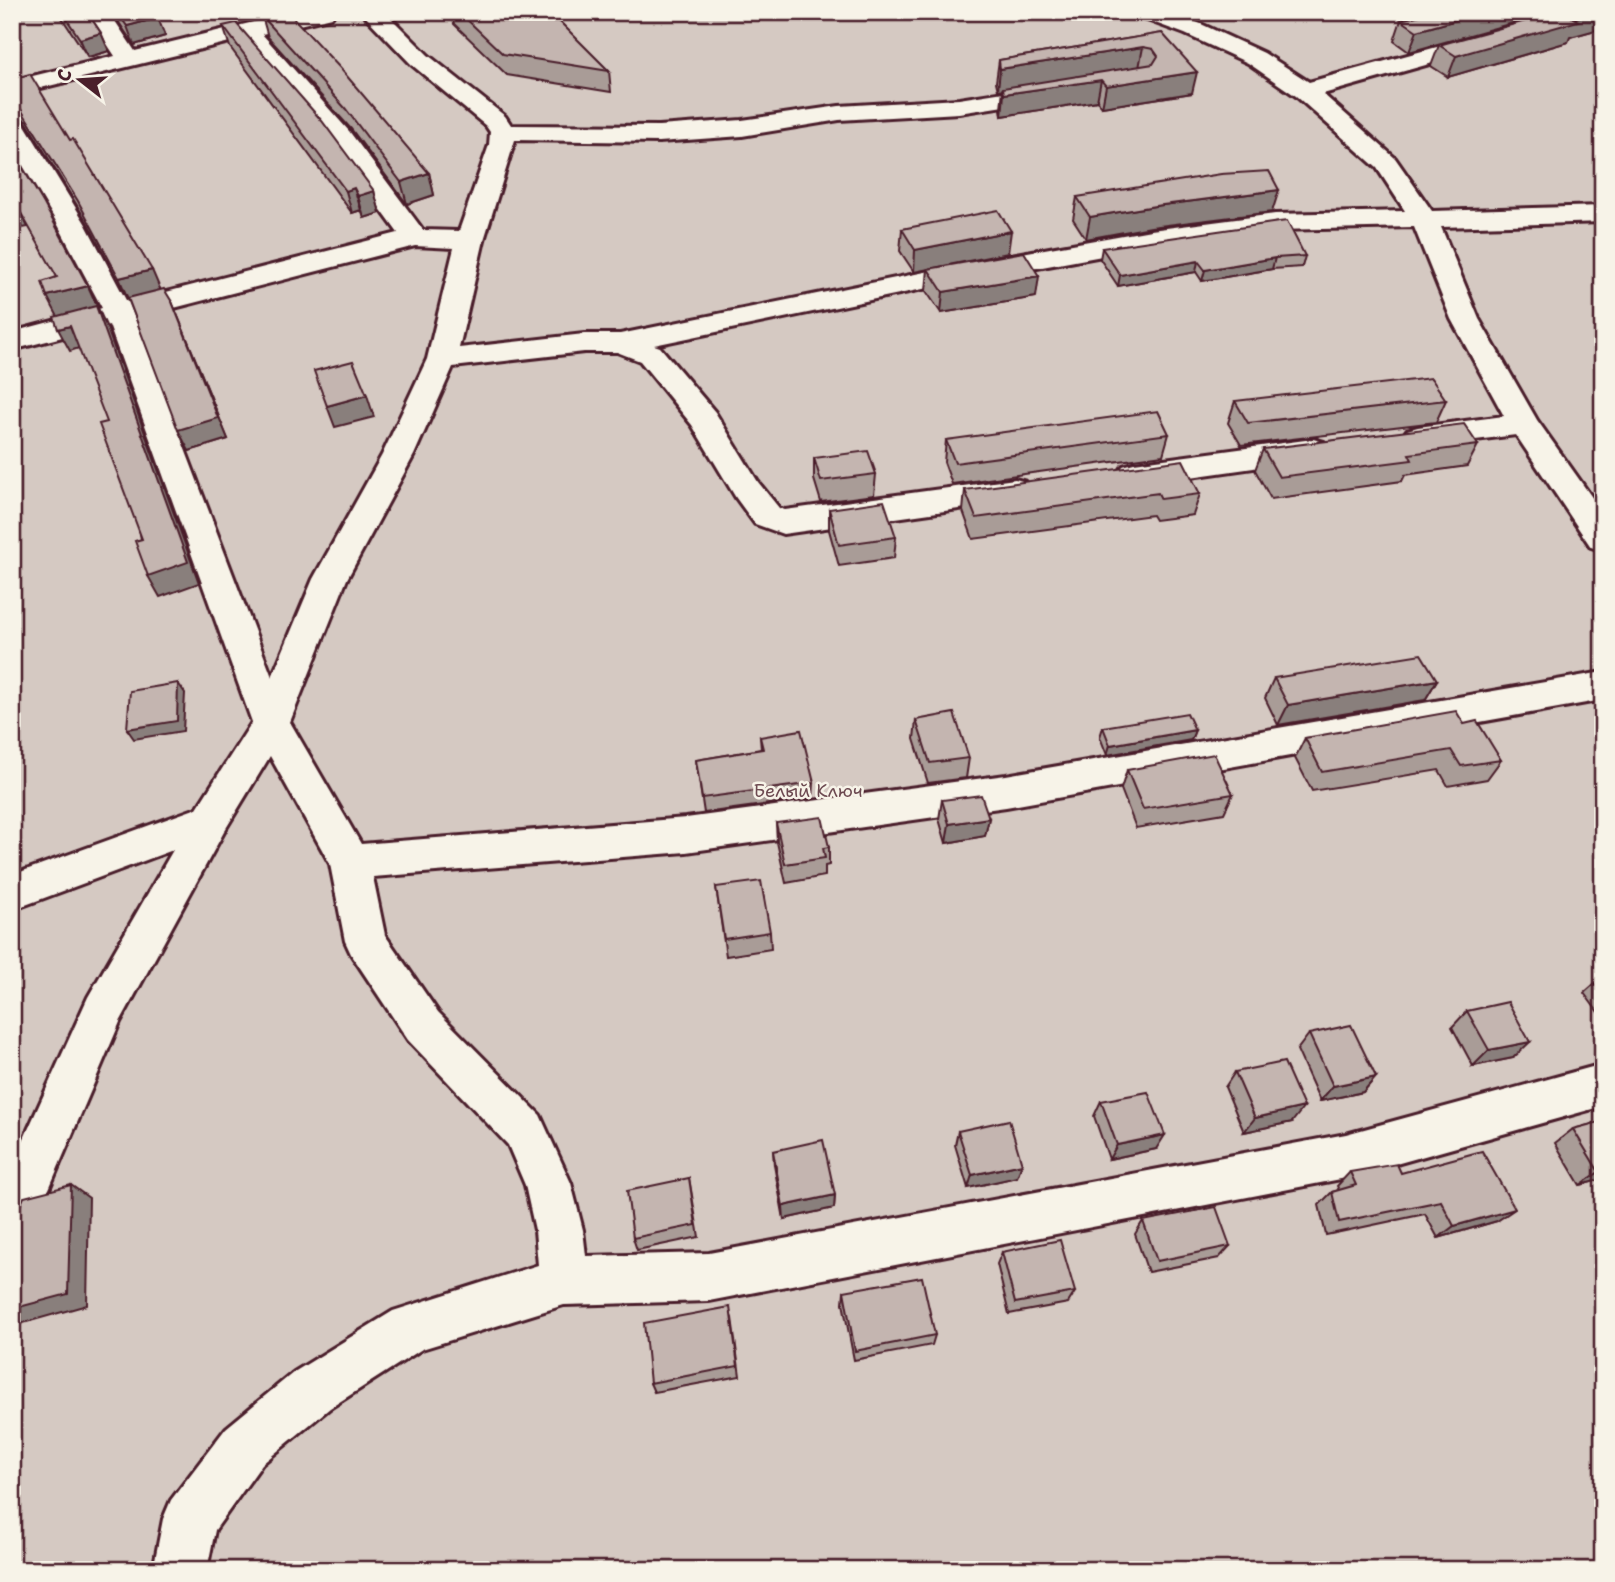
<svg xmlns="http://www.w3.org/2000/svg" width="1615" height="1582" viewBox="0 0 1615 1582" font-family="'Shantell Sans',sans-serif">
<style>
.green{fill:#d5c9c2;stroke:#907476;stroke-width:2}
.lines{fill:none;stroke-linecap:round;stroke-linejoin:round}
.minor-casing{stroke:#4a1f2b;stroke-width:6}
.minor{fill:#f7f3e8;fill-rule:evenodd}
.wall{fill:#a99c97;stroke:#4a1f2b;stroke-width:2}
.shaded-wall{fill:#897f7b;stroke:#4a1f2b;stroke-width:2}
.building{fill:#c4b5b0;stroke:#4a1f2b;stroke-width:2}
.labels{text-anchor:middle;stroke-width:5;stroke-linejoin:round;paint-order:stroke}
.park-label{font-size:18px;fill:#6d4a51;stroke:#f7f3e8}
</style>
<rect width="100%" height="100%" fill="#ece6dd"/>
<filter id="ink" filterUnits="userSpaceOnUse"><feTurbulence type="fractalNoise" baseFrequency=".0143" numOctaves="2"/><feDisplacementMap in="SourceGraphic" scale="14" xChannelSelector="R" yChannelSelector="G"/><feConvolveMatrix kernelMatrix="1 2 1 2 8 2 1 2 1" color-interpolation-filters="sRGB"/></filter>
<g filter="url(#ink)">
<path class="green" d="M12 12H1603V1570H12Z"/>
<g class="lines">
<defs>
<path id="minor" d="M86 12H109L135 51 295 12H335L332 17 262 34 349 131 423 230 459 231 489 145 490 132 486 126 412 65 361 12H385L428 55 505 116 511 125 659 126 742 120 839 106 959 99 1054 84 1063 86 1066 91 1063 96 1054 98 959 113 839 120 742 136 659 142 515 140 484 240 459 348 584 334H620L999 257 1151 230 1275 214 1405 211 1377 168 1296 96 1248 63 1185 34 1139 17 1136 12H1169L1201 24 1264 53 1309 82 1477 36H1493L1497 41 1493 46 1323 94 1395 158 1432 211 1603 206V222L1441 227 1479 319 1537 420 1603 513V551L1591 547 1516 435 1418 447 1407 444 1402 437 1407 430 1418 427 1504 416 1451 319 1414 227 1275 230 1151 247 923 289 654 345 660 347 715 412 758 482 779 508 785 510 1015 479 1026 482 1031 490 1026 498 1015 501 783 534 755 524 736 498 692 425 640 361 617 352H584L453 367 414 455 347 579 290 722 361 844 686 818 1006 775 1603 672V700L1006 807 686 852 373 877 385 935 438 1012 540 1115 571 1183 583 1230 586 1256 709 1253 1346 1134 1603 1064V1106L1346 1178 709 1301 564 1305 422 1349 330 1408 262 1464 215 1530 207 1570H153L163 1519 171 1500 226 1428 294 1372 393 1311 538 1265 535 1230 525 1185 508 1145 408 1040 351 954 345 941 330 864 270 756 225 830 120 1022 29 1236 12 1242V1165L88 997 173 850 12 910V875L197 808 252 722 109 325 12 350V332L102 308 57 223 12 147V118L21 120 25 125 85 223 127 302 398 233 331 141 242 39 12 95V81L115 56ZM415 246 454 248 427 359 382 455 313 579 272 677 135 318Z
M1313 439 1324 442 1329 450 1324 458 1134 485 1123 482 1118 474 1123 466 1134 463Z"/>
</defs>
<use href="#minor" class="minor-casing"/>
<use href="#minor" class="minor"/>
</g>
<path class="wall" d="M58 12H87L101 33 109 51 88 57Z
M112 12H154L165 36 134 45Z
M452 12H550L609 71 611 92 507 75 454 24Z
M1429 12H1552L1409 52 1394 41 1401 20 1428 13Z
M1603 12V28L1570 37 1568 42 1448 77 1431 66 1439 45Z
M262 16 429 173 434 195 407 204 351 129 268 37Z
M223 26 374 191 380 213 364 218 361 210 352 213 230 47Z
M1162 33 1192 93 1102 107 1097 101 1002 116 1001 109 1003 89 998 90 996 82 999 60Z
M12 79 161 290 172 302 228 439 189 451 128 299 87 222 27 123 22 117 12 116Z
M1077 197 1272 212 1151 227 1086 239 1073 219Z
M902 229 1008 253 914 272 900 251Z
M1102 248 1305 256 1302 267 1272 269 1202 281 1196 272 1118 286 1100 259Z
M928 269 1036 297 941 313 926 291Z
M1446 400 1436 422 1241 445 1228 423 1235 401Z
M1169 434 1163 455 952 484 944 462 946 440Z
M1478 445 1467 466 1405 475 1402 481 1271 499 1255 470 1263 449Z
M814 458 876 474 874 495 821 502 814 479Z
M965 490 1200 494 1193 515 1155 520 1152 515 973 539 963 511Z
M829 509 896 537 894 558 839 566 829 530Z
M1274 678 1437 680 1425 700 1278 725 1265 698Z
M916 720 969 758 966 778 928 783 914 739Z
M1464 724 1501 760 1487 779 1448 786 1439 770 1312 791 1295 758 1305 738Z
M1103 727 1195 730 1191 740 1107 755 1100 737Z
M760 737 814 783 813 798 704 813 696 760 761 749Z
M1127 770 1233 794 1224 813 1136 828 1121 789Z
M942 800 989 818 985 836 946 843 939 819Z
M776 823 829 847V865L825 866V876L786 883 777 842Z
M716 887 770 932 771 949 726 956Z
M1603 976V1019L1584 993Z
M1467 1011 1513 1058 1473 1066 1452 1027Z
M1309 1034 1376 1077 1363 1092 1320 1101 1297 1050Z
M1235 1072 1292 1122 1244 1132 1225 1087Z
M1101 1101 1156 1149 1109 1159 1094 1116Z
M1603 1121V1179L1580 1185 1555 1143 1573 1129Z
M958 1131 1022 1164 1017 1177 968 1188 955 1145Z
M773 1151 835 1195 834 1208 784 1219 774 1165Z
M1350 1172 1401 1173 1497 1221 1438 1238 1425 1214 1326 1235 1319 1205 1332 1192 1339 1190 1337 1186Z
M689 1178 699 1237 637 1250 633 1238Z
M1143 1221 1230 1246 1219 1258 1148 1272 1135 1234Z
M1002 1252 1075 1292 1068 1303 1009 1314 997 1264Z
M844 1291 935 1335 932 1345 854 1360 843 1303Z
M732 1318 740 1376 654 1392 650 1383Z
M1603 1565V1570H1595Z"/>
<path class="shaded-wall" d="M1485 12H1552L1409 52 1417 31Z
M1595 12H1603V28L1570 37 1568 42 1448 77 1456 56Z
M158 18 165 36 134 45 127 26Z
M101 33 109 51 88 57 80 39Z
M1143 47 1139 68 998 90 1000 69Z
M1197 72 1192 93 1102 107 1106 86Z
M1101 80 1097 101 1002 116 1004 94Z
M429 173 434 195 407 204 401 182Z
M354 188 361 210 352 213 346 191Z
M1279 190 1272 212 1151 227 1086 239 1090 217 1155 206Z
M374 191 380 213 364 218 358 196Z
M17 206 28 227 23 228 12 208Z
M1011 231 1008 253 914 272 915 250Z
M1275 258 1272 269 1202 281 1205 270Z
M1198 261 1196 272 1118 286 1120 275Z
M152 270 161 291 128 299 119 278Z
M1039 276 1036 297 941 313 943 292Z
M88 286 107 328 199 583 160 597 148 576 97 307 58 317 47 296Z
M172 302 228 439 189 451 178 430Z
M70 326 82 347 70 351 58 329Z
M367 395 374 417 335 427 327 406Z
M1437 680 1425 700 1278 725 1288 705Z
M178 683 185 693 183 731 134 739 127 729Z
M1195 730 1191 740 1107 755 1110 745Z
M989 818 985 836 946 843 949 824Z
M1530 1042 1513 1058 1473 1066 1489 1050Z
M1376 1077 1363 1092 1320 1101 1333 1086Z
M1304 1107 1292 1122 1244 1132 1255 1118Z
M1165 1135 1156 1149 1109 1159 1117 1145Z
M1022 1164 1017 1177 968 1188 972 1175Z
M1603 1171V1179L1580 1185 1599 1172Z
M71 1185 89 1198 87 1305 20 1324 12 1319V1309Z
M835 1195 834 1208 784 1219 783 1206Z
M1515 1209 1497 1221 1438 1238 1454 1226Z"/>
<path class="building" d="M62 12H87L101 33 80 39Z
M117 12H154L158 18 127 26Z
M278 12H288L340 68 429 173 401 182 345 108 262 16Z
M459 12H550L609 71 503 54Z
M1432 12H1485L1417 31 1401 20Z
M1558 12H1595L1573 18 1578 21 1456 56 1439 45Z
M236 23 322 121 374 191 358 196 354 188 346 191 223 26Z
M1162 33 1197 72 1106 86 1101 80 1004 94 1003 88 1153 64 1158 56 1153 49 1143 47 1000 69 999 60Z
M30 74 70 140 73 139 152 270 119 278 78 201 17 103 12 98V79Z
M12 150 44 204 88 286 47 296 42 282 57 277 17 206 12 208Z
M1269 171 1279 190 1155 206 1090 217 1077 197 1221 174Z
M998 210 1011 231 915 250 902 229Z
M1287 221 1305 256 1275 258 1205 270 1198 261 1120 275 1102 248 1279 222Z
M1024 252 1039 276 943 292 928 269Z
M164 289 172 302 218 418 178 430 128 298Z
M96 306 188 562 148 576 135 541 142 539 99 424 107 422 70 326 58 329 54 317Z
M353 361 367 395 327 406 314 371Z
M1431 378 1446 400 1248 423 1235 401Z
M1158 411 1169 434 955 463 946 440Z
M1464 424 1478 445 1409 454 1412 460 1279 477 1263 449Z
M868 451 876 474 821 481 814 458Z
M1183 460 1200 494 1161 499 1158 493 976 518 965 490Z
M884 501 896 537 839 545 829 509Z
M1421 654 1437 680 1288 705 1274 678Z
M178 683 177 721 127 729 130 691Z
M1456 711 1464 724 1477 721 1501 760 1461 766 1451 750 1322 772 1305 738Z
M954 713 969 758 930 763 916 720Z
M1187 713 1195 730 1110 745 1103 727Z
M801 730 814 783 702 798 696 760 763 749 760 737Z
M1214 754 1233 794 1143 809 1127 770Z
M981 795 989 818 949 824 942 800Z
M822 817 829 847 823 848 825 858 785 864 776 823Z
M761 881 770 932 724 939 716 887Z
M1508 1002 1530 1042 1489 1050 1467 1011Z
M1351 1025 1376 1077 1333 1086 1309 1034Z
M1284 1062 1304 1107 1255 1118 1235 1072Z
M1148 1092 1165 1135 1117 1145 1101 1101Z
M1009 1120 1022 1164 972 1175 958 1131Z
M1603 1121V1171L1599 1172 1573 1129Z
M823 1140 835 1195 783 1206 773 1151Z
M1482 1151 1515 1209 1454 1226 1441 1201 1339 1222 1332 1192 1356 1185 1350 1172 1397 1164 1401 1173Z
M689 1178 696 1225 633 1238 627 1191Z
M71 1185 68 1294 12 1309V1223L24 1197Z
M1216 1207 1230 1246 1157 1261 1143 1221Z
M1060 1240 1075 1292 1015 1303 1002 1252Z
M922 1277 935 1335 855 1351 844 1291Z
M730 1307 738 1366 650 1383 644 1323Z"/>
</g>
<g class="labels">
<g class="park-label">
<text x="808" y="797">Белый Ключ</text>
</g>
</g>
<rect width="1615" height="1582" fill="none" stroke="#f7f3e8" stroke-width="42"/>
<rect x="21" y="21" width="1573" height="1540" fill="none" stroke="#4a1f2b" stroke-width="2.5" filter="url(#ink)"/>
<g transform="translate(80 80) rotate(287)" stroke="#f7f3e8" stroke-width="5" paint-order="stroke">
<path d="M0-5L12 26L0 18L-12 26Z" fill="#4a1f2b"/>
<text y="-10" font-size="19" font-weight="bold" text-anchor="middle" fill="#4a1f2b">С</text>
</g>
</svg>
